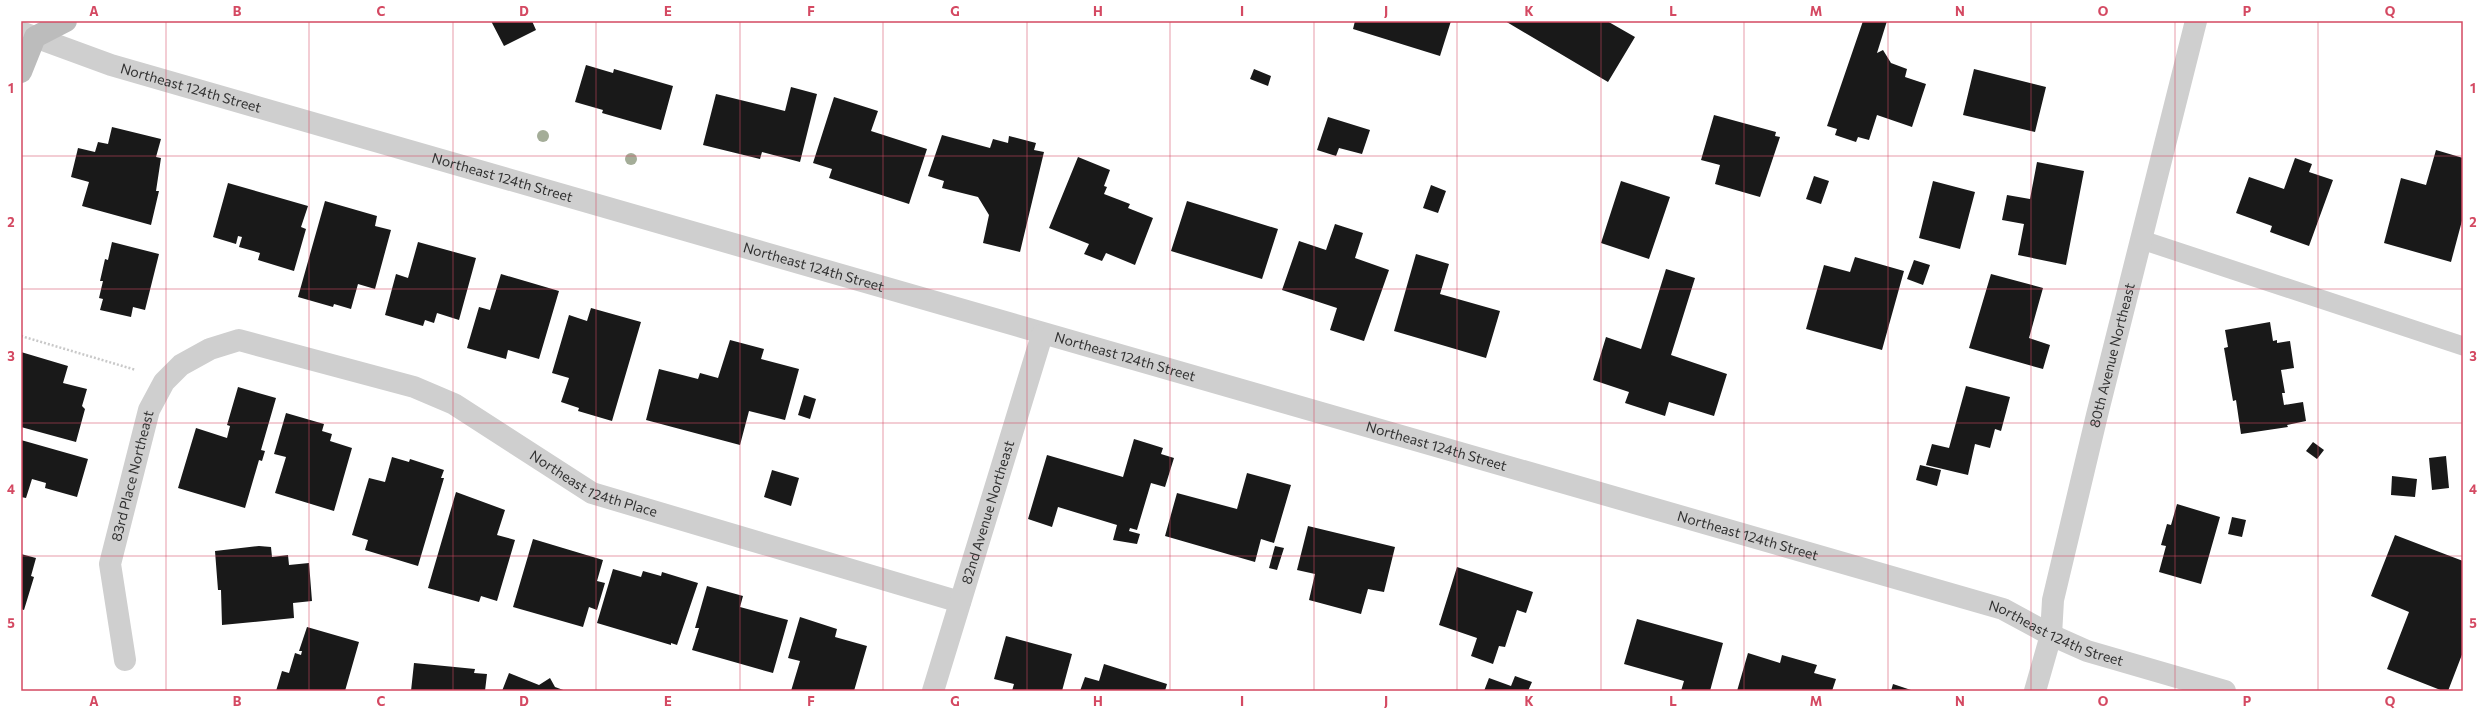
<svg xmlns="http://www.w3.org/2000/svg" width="2484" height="712" viewBox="0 0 2484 712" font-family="Commissioner,sans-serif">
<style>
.building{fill:#191919}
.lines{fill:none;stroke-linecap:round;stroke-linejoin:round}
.path{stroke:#c9c9c9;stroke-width:2.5;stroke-dasharray:2 2;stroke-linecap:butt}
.lane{stroke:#cfcfcf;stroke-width:19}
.street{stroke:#cfcfcf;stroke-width:22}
.secondary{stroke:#bcbcbc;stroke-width:22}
.tree{fill:#a4ad98}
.grid{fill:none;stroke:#d44962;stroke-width:1;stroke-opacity:0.55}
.labels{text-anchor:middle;stroke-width:4;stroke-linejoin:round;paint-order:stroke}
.street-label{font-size:14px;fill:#323232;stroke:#fff}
.neatline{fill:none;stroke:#d44962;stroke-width:1.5}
.grid-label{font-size:13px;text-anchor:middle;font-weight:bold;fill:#d44962}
</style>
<rect width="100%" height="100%" fill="#fff"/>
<path class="building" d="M491 21H532L536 30 504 46Z
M1355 21H1451L1440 56 1353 29Z
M1505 21H1607L1635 37 1608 82Z
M1863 21H1887L1877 53 1883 50 1891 63 1907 69 1905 77 1926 84 1912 127 1877 115 1869 140 1858 137 1856 142 1835 135 1837 129 1827 126Z
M586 65 613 73 614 69 673 86 661 130 602 113 603 110 575 102Z
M1254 69 1271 76 1268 86 1250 79Z
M1974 69 2046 87 2035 132 1963 115Z
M791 87 817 94 800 162 762 152 760 159 703 145 716 94 785 111Z
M834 97 878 111 871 131 927 149 909 204 829 178 832 169 813 163Z
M1714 115 1776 132 1775 136 1780 137 1760 197 1715 184 1720 165 1701 160Z
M1328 117 1370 130 1362 154 1339 148 1336 156 1317 150Z
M112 127 161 139 156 157 161 158 156 191H159L151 225 82 206 89 182 71 177 78 148 95 152 98 142 108 144Z
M942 135 990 148 993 139 1008 143 1009 136 1036 143 1034 150 1044 152 1020 252 983 243 989 215 978 197 942 188 944 181 928 176Z
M2436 150 2463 158V217L2451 262 2384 243 2401 178 2426 185Z
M1078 157 1110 170 1104 186 1107 187 1104 194 1130 204 1128 208 1153 218 1135 265 1106 253 1102 261 1084 254 1089 244 1049 228Z
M2295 158 2312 164 2309 172 2333 180 2309 246 2270 232 2272 226 2236 213 2249 177 2284 189Z
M2037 162 2084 171 2066 265 2018 255 2024 224 2002 220 2007 195 2030 199Z
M1814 176 1829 181 1821 204 1806 199Z
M1621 181 1670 197 1649 259 1601 243Z
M1933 181 1975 192 1960 249 1919 238Z
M228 183 308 206 301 227 306 229 294 271 258 260 260 253 239 247 242 237 238 236 236 244 213 237Z
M1431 185 1446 191 1438 213 1423 208Z
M325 201 377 216 375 226 391 230 375 289 358 284 351 309 334 304 333 307 298 297Z
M1187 201 1278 229 1262 279 1171 251Z
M1335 224 1363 233 1355 258 1389 270 1364 341 1330 330 1337 308 1282 290 1299 241 1326 250Z
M112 242 159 254 145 310 133 307 131 317 100 310 103 299 99 298 103 281H100L105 259 108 260Z
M418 242 476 258 459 320 437 313 434 323 425 320 423 326 385 315 396 274 408 278Z
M1416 254 1449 264 1440 294 1500 311 1486 358 1394 331Z
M1855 257 1904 271 1882 350 1806 329 1824 265 1850 272Z
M1914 260 1930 265 1923 285 1907 279Z
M1666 269 1695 278 1671 355 1727 374 1714 416 1669 402 1665 416 1625 403 1629 392 1593 380 1606 337 1641 349Z
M501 274 559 291 539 359 508 350 506 359 467 348 479 307 490 310Z
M1991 274 2043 288 2029 338 2050 345 2043 369 1969 348Z
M591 308 641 322 612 421 578 411 579 408 561 402 569 378 552 373 569 315 587 321Z
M2270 322 2273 341 2277 340V343L2290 341 2294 368 2281 370 2285 393H2282L2284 405 2303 402 2306 421 2287 425 2288 427 2241 434 2236 400 2233 401 2224 348 2228 347 2225 330Z
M730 340 764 349 761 359 799 369 785 420 749 411 740 445 646 420 659 369 698 379 700 373 718 378Z
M21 352 68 366 63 383 87 389 82 406 85 409 76 442 21 427Z
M1966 386 2010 397 2001 431 1995 429 1990 448 1975 444 1968 475 1926 465 1932 444 1949 448Z
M238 387 276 398 261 450 265 451 262 461 259 460 245 508 178 488 196 428 227 438 230 426 227 425Z
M804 395 816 399 810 419 798 415Z
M286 413 324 424 322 431 332 434 330 441 352 448 334 511 275 493 286 457 274 454Z
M1134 439 1163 448 1161 454 1174 458 1165 487 1151 483 1137 530 1130 528 1129 531 1140 534 1137 544 1113 540 1117 525 1058 507 1052 527 1028 519 1047 455 1123 477Z
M21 440 88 459 77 497 45 488 46 483 32 479 26 498 21 497Z
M2313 442 2324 450 2317 459 2306 451Z
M2446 456 2449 488 2432 490 2429 458Z
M392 457 409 462 410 459 444 470 441 478H444L418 566 365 550 368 540 352 535 369 478 385 482Z
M1920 465 1941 470 1937 486 1916 480Z
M772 470 799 478 791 506 764 497Z
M1247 473 1291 485 1274 543 1261 539 1255 562 1165 536 1177 493 1237 509Z
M2392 476 2417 479 2415 497 2391 495Z
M456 492 505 510 497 535 515 540 497 601 481 596 479 602 428 588Z
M2177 504 2220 517 2201 584 2159 572 2166 546 2161 545 2167 524 2171 525Z
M2232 517 2246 520 2242 537 2228 534Z
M1308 526 1395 547 1384 592 1368 589 1361 614 1309 600 1315 574 1297 570Z
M2395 535 2463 561V652L2448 691H2443L2387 669 2409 612 2371 596Z
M533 539 603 560 597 581 605 583 597 610 589 607 583 627 513 607Z
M259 546 271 547 272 557 288 555 289 565 309 563 312 601 293 603 294 618 222 625 221 590H218L215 551Z
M1275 546 1284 548 1277 570 1269 568Z
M21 554 36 558 31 576 34 577 24 610 21 609Z
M1457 567 1533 592 1526 613 1517 610 1505 647 1499 646 1493 664 1471 656 1477 638 1439 625Z
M613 569 641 577 643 571 661 576 662 572 698 583 677 645 671 643V645L597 623Z
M707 586 743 596 740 607 788 620 773 673 692 650 699 628H695Z
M800 617 837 629 835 637 867 646 854 691H791L800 661 788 658Z
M1637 619 1723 643 1710 691H1681L1684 681 1624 664Z
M307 627 359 642 345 691H276L282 671 289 673 295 653 301 655 302 651H299Z
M1006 636 1072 654 1062 691H1012L1014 684 994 679Z
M1748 653 1780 663 1782 655 1817 665 1814 673 1836 679 1832 691H1737Z
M414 663 475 669 474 673 487 674 485 691H411Z
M1104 664 1167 684 1165 691H1080L1085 677 1099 681Z
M509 673 539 685 550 678 555 687 566 691H502Z
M1515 676 1532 682 1528 691H1484L1489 678 1511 686Z
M1893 684 1914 691H1891Z"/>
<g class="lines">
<path class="path" d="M21 336 136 370"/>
<path class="lane" d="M2142 240 2463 346"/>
<g class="street">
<path id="s1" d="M21 32 111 65 2003 609 2051 635 2087 651 2225 691"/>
<path id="s2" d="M125 660 110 564 149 410 164 382 181 365 210 349 239 340 414 387 454 404 592 493 960 602"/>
<path id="s3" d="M933 691 1042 335"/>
<path id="s4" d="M2035 691 2051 635 2053 600 2097 415 2196 21"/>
</g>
<path class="secondary" d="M21 72 35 37 66 21"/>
</g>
<g class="tree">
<circle cx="543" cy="136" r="6"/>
<circle cx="631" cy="159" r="6"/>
</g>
<path class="grid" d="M166 21V691M309 21V691M453 21V691M596 21V691M740 21V691M883 21V691M1027 21V691M1170 21V691M1314 21V691M1457 21V691M1601 21V691M1744 21V691M1888 21V691M2031 21V691M2175 21V691M2318 21V691M21 156H2463M21 289H2463M21 423H2463M21 556H2463"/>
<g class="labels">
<g class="street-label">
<text dy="5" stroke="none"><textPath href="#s1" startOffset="179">Northeast 124th Street</textPath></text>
<text dy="5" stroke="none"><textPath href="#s1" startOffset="503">Northeast 124th Street</textPath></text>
<text dy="5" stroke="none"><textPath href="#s1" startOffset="827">Northeast 124th Street</textPath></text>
<text dy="5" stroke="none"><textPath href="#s4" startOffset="345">80th Avenue Northeast</textPath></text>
<text dy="5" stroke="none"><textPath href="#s1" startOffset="1151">Northeast 124th Street</textPath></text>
<text dy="5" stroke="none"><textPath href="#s1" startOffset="1475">Northeast 124th Street</textPath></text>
<text dy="5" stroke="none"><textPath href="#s2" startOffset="188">83rd Place Northeast</textPath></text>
<text dy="5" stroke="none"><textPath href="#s2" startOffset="762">Northeast 124th Place</textPath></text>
<text dy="5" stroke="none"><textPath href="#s3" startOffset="187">82nd Avenue Northeast</textPath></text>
<text dy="5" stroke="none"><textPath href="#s1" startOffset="1799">Northeast 124th Street</textPath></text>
<text dy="5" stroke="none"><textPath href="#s1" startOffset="2123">Northeast 124th Street</textPath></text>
</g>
</g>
<rect width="2484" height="712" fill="none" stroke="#ffffff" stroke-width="44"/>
<rect x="22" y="22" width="2440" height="668" class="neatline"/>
<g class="grid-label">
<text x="94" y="16">A</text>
<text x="237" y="16">B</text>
<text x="381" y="16">C</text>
<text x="524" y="16">D</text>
<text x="668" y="16">E</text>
<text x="811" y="16">F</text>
<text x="955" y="16">G</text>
<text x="1098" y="16">H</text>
<text x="1242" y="16">I</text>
<text x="1386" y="16">J</text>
<text x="1529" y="16">K</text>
<text x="1673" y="16">L</text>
<text x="1816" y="16">M</text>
<text x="1960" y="16">N</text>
<text x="2103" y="16">O</text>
<text x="2247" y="16">P</text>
<text x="2390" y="16">Q</text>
<text x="11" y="93">1</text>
<text x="2473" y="93">1</text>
<text x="11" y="227">2</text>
<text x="2473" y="227">2</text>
<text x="11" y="361">3</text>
<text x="2473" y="361">3</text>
<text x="11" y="494">4</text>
<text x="2473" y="494">4</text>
<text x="11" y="628">5</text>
<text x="2473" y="628">5</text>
<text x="94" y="706">A</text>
<text x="237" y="706">B</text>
<text x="381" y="706">C</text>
<text x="524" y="706">D</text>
<text x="668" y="706">E</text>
<text x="811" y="706">F</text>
<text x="955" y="706">G</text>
<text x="1098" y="706">H</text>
<text x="1242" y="706">I</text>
<text x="1386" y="706">J</text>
<text x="1529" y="706">K</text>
<text x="1673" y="706">L</text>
<text x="1816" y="706">M</text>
<text x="1960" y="706">N</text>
<text x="2103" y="706">O</text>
<text x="2247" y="706">P</text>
<text x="2390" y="706">Q</text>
</g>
</svg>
